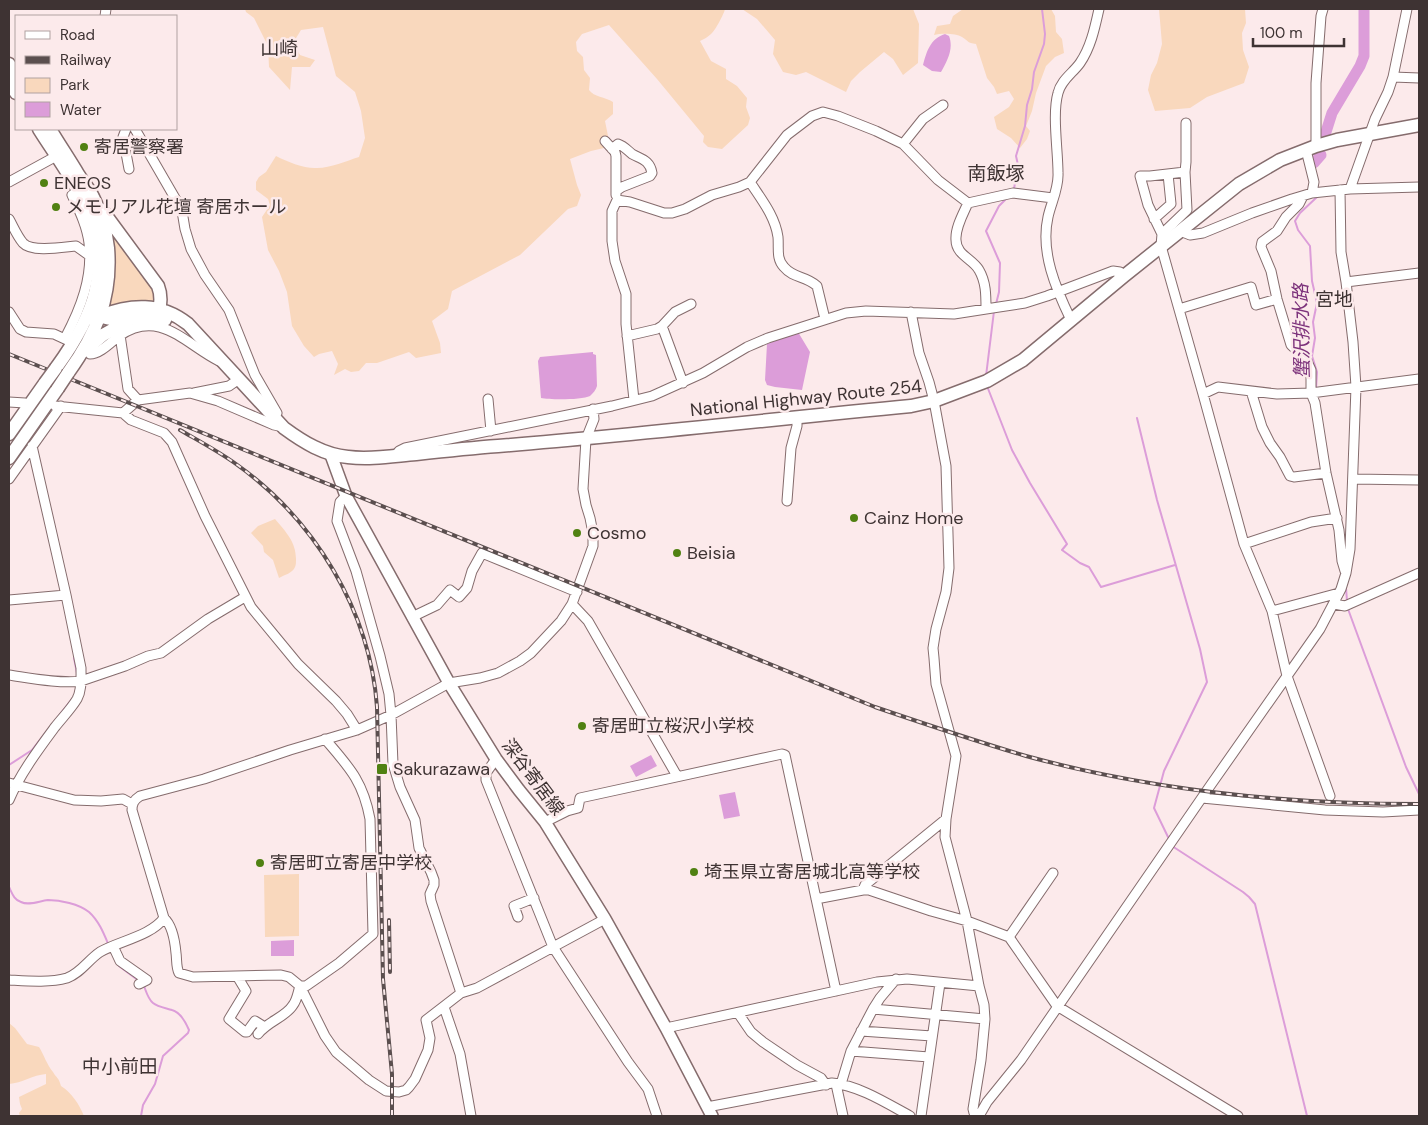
<svg xmlns="http://www.w3.org/2000/svg" width="1428" height="1125" viewBox="0 0 1428 1125" font-family="'DM Sans','Noto Sans JP',sans-serif">
<style>
.green{fill:#f9d8bd}
.water{fill:#dc9dd9}
.lines{fill:none;stroke-linecap:round;stroke-linejoin:round}
.stream{stroke:#dc9dd9;stroke-width:2}
.river{stroke:#dc9dd9;stroke-width:11}
.minor-casing{stroke:#856c6d;stroke-width:11}
.major-casing{stroke:#856c6d;stroke-width:14}
.highway-casing{stroke:#856c6d;stroke-width:15}
.minor{stroke:#fff;stroke-width:9}
.major{stroke:#fff;stroke-width:11}
.highway{stroke:#fff;stroke-width:12}
.rail-casing{stroke:#5b4f4f;stroke-width:4}
.rail{stroke:#fceaeb;stroke-width:2;stroke-dasharray:5.5;stroke-linecap:butt}
.highway-bridge-casing{stroke:#856c6d;stroke-width:15;stroke-linecap:butt}
.highway-bridge{stroke:#fff;stroke-width:12}
.poi-dot{fill:#508112;stroke:#fceaeb;stroke-width:2}
.labels{text-anchor:middle;stroke-width:5;stroke-linejoin:round;paint-order:stroke}
.poi-label{font-size:18px;fill:#3e3333;stroke:#fceaeb;text-anchor:start}
.street-label{font-size:18px;fill:#3e3333;stroke:#fceaeb}
.neighbourhood-label{font-size:19px;fill:#3e3333;stroke:#fceaeb}
.water-label{font-size:19px;font-style:italic;fill:#7c327b;stroke:#fceaeb}
</style>
<rect width="100%" height="100%" fill="#fceaeb"/>
<path class="green" d="M245 9H725C724 14 715 31 711 34 708 37 704 39 700 41L711 61 726 69V79L737 86 747 98 746 107 750 118 748 125 722 149 708 147 703 142 704 136 657 79 609 25 582 34 576 42 577 51 583 57 584 70 590 78 589 90C594 97 605 97 613 102V114L605 121 608 136 604 148 591 151 570 159 577 185 581 195 577 206 568 209 520 255 452 291 448 309 432 321 440 343 441 353 416 358 409 352 377 363H366L359 371 351 372 345 369 334 375 338 364 332 351 319 354 314 357 304 346 292 326 287 292 279 271 268 250 262 217 270 205 268 199 256 190V182L259 177 266 172 276 156C288 162 305 169 317 168 331 168 346 161 359 157L365 138 361 111 355 92 336 76 323 27 301 30 293 43 300 55 315 60 310 67H292L290 90 269 67 268 46 254 18 246 12Z
M742 9H913L919 24 918 63 903 75 893 59 884 52 860 72 851 81 846 92 806 72 796 75 783 72 773 54 775 40 757 19Z
M963 9H1051L1055 16 1056 32 1062 39 1064 53 1055 57 1046 66 1036 93 1032 111 1026 126 1030 131 1027 139 1020 148 1011 138 997 129 994 117 1009 107 1014 99 1009 91 997 94 994 87 987 78 976 44C967 43 969 41 962 37 956 33 941 33 934 35L937 26 950 24 953 16Z
M1159 9H1245L1246 23 1242 33 1243 50 1249 67 1244 83 1207 97 1190 108 1155 111 1148 90 1151 75 1157 63 1162 44Z
M113 229 155 292 157 306 108 309 110 234Z
M275 519C286 532 296 542 296 559 296 562 296 565 295 567 293 573 284 575 279 578L273 560 264 552 263 546 251 533 258 526Z
M299 874V936L265 937 264 875Z
M9 1023 15 1028 27 1044 39 1047C44 1055 47 1065 53 1072 57 1079 58 1076 61 1086 72 1093 79 1104 84 1116H20L19 1113 22 1109 20 1104 19 1097 46 1084V1074C33 1075 22 1083 9 1084Z"/>
<path class="water" d="M945 34 949 36C954 49 947 61 941 72L932 71 923 65C927 51 930 39 945 34Z
M798 332 810 352 802 390 775 387 767 385 765 380 767 344Z
M593 352V354L596 355 597 386C596 390 593 393 590 396 582 400 550 400 541 398L538 361 540 357Z
M651 755 657 766 636 777 630 766Z
M735 792 740 816 724 819 719 795Z
M294 940V956H271V941Z"/>
<g class="lines">
<path class="stream" d="M1314 163 1315 170
M1014 189 1018 165 1016 156 1025 126 1027 105 1032 89 1034 72 1044 44 1045 34 1042 9
M996 304 999 292 1000 263 986 231 999 206 1007 198
M986 376 994 311
M987 386 1012 450 1030 483 1067 544 1062 550 1080 563 1089 567 1101 587 1175 565
M1316 389 1317 372 1312 356 1315 338 1313 322 1317 303 1312 281 1310 246 1298 230 1295 221 1300 213 1317 197
M1137 418 1157 500 1200 649 1207 682 1164 771 1154 808 1169 839
M1346 588 1347 601
M1348 609 1406 767 1419 794
M74 658 77 673
M9 765 32 750 72 699
M1172 846 1243 892 1249 897 1255 904 1307 1116
M9 887C12 893 14 900 21 902 29 906 39 901 48 900 60 900 79 904 89 912 99 921 104 934 109 946
M118 963 119 966 139 981
M141 1116 143 1105 155 1084 163 1056 188 1033 189 1030C186 1023 180 1012 172 1010 166 1008 158 1007 153 1003 148 999 146 991 144 986"/>
<path class="river" d="M1325 135 1332 113 1360 66 1364 56V9
M1314 163 1321 155"/>
<defs>
<path id="minor" d="M105 16 106 9
M1393 77 1419 78
M126 129 123 137 129 169
M135 129 179 205 182 211 185 229 191 249 205 275 229 310 255 375 277 413 274 417
M605 141 615 152 616 156V195
M903 144 923 119 943 105
M1316 146V83L1321 16 1323 9
M612 149 618 144C624 146 627 150 632 154 641 159 650 160 652 173L650 176 622 187 616 191
M1306 150 1314 182 1312 193
M1185 172 1150 176H1140L1148 205 1162 234 1161 246 1203 394 1244 544 1272 611 1287 676 1330 796
M9 182 62 153
M750 182C761 199 775 216 778 237 779 248 776 259 784 267 794 279 805 275 817 286L825 319
M1350 189 1375 119 1388 92 1393 77 1407 9
M1303 196 1299 204 1286 217 1277 231 1262 242 1261 247 1271 271 1277 299 1291 345 1306 359 1311 370V393L1315 403 1326 473 1339 530 1342 561 1345 571
M968 203C963 214 955 228 956 240 956 255 973 259 979 270 986 282 986 295 986 309
M9 219C13 226 17 236 23 243 32 253 64 247 76 246L90 256
M1154 219 1171 204 1168 174
M1180 231 1190 235 1203 233 1252 213 1292 199 1312 193 1350 189 1419 187
M1162 234 1187 210 1185 172 1186 162V123
M1346 282 1419 273
M1179 309 1251 287 1256 305 1277 299
M9 312 20 329 26 332 54 334 69 341
M911 312 919 353 929 382 934 401 946 466 949 568 946 592 936 629 933 648 934 658 936 684 956 756 946 819 945 837 967 921 979 986 984 1005 985 1019 981 1060 973 1109 974 1113 979 1115
M1071 320C1056 289 1040 252 1048 217 1051 203 1059 188 1058 173 1058 150 1052 114 1058 93 1061 80 1073 73 1080 63 1091 47 1095 27 1099 9
M662 326 683 383
M120 335 128 389 138 400
M627 336 657 329 662 326 675 312 691 304
M65 338C81 308 93 277 89 243 87 226 79 210 72 195L78 191
M90 354C100 354 111 342 119 336 160 308 185 344 219 361
M1251 391 1262 427 1270 443 1280 457 1290 476 1294 477 1326 473
M194 393 229 386 239 379
M1203 394 1218 387 1277 394 1311 393 1419 379
M488 399 491 431
M634 400 626 324V294L615 261 612 241V211L617 200 630 202 664 213H672L685 209 712 195 739 187 750 182 787 135 812 116 823 112 838 116 876 131 903 144 938 180 968 203 1013 193 1053 198
M9 402 25 403
M55 406 123 413 131 420 164 433 172 442 205 516 251 607 298 664 336 701 347 714 357 730
M593 409 594 419 586 439 583 489 586 505 590 518 593 533V546L572 604 561 621 531 653 520 661 498 673 480 678 449 683 391 715 357 730 290 750 204 779 140 796C134 800 132 803 132 810L164 918C173 926 175 942 176 953 177 960 176 967 179 973L193 977 281 975 289 977 300 986 325 1036 336 1052 369 1080 386 1091 399 1092 406 1090 409 1087 415 1079 428 1050 430 1038 426 1020 461 993 477 988 605 919
M123 413 138 400 190 393 218 401 274 425 283 427
M395 456 399 451 405 448 612 406 652 396 703 373 747 347 768 338 846 313 866 311 954 314 999 307 1025 303 1047 296 1113 271 1120 272 1124 276
M9 479 61 406
M1353 479 1419 480
M346 496 340 502 337 521 356 571 380 656 389 694 391 715 393 764 400 787 415 820 419 848 431 872 434 880V885L430 894 431 901 461 993
M787 501 791 448 797 426V417
M1244 544 1311 522 1337 518
M9 600 66 595
M572 604 588 621 677 776
M1334 604 1345 606 1419 573
M1272 611 1339 593
M412 617 437 605 450 590 459 597 467 588 472 571 482 553 577 592
M9 675C30 678 61 684 81 681L125 666 148 656 161 653 208 619 245 597
M496 759 486 773V780L553 947 628 1062 648 1089 657 1116
M9 783 74 800 101 801 123 799 132 804
M1202 798 1325 810 1383 812 1419 810
M9 800C20 774 38 750 55 727 62 718 71 709 77 699 82 690 81 679 81 668L66 595 32 446
M545 822 567 811 578 808 580 798 782 754 785 755 836 991
M863 890 865 885 946 819
M816 899 863 890H869L931 911 967 921 1009 937 1057 1006 1238 1116
M518 917 514 906 534 898
M1009 937 1053 873
M113 946 120 961 147 980 139 984
M237 976 246 991 229 1019 245 1032H247L255 1021 263 1026
M9 980C27 981 49 983 67 978 81 973 88 960 100 952 119 941 151 936 164 918
M300 986H306L339 963 373 934 370 819C363 781 349 767 325 739
M444 1007 460 1054 471 1116
M873 1009 985 1019
M738 1013 751 1032 763 1042 797 1065 821 1078 826 1085
M666 1028 877 982 907 979 979 986
M861 1031 932 1036
M258 1034C268 1021 286 1017 293 1005 297 1000 298 992 300 986
M851 1051 929 1057
M836 1084 843 1116
M841 1084 851 1051 873 1009 880 998 896 979
M707 1107 832 1083C858 1085 888 1104 910 1116
M921 1116 940 983
M979 1116 987 1102 1021 1060 1210 786 1320 629 1341 589 1346 573 1350 549 1356 387 1353 342 1346 282 1341 252 1340 190"/>
<path id="major" d="M331 455 346 496 449 683 496 759 519 790 545 822 605 919 666 1028 712 1116"/>
<path id="highway" d="M9 64 16 76
M9 82 16 93
M39 129C54 153 73 178 85 204 114 268 94 316 56 368
M50 129C59 144 69 159 78 174 83 182 89 189 93 197 101 212 106 231 108 248 112 298 96 334 68 373
M102 210 158 286C162 296 161 305 158 316
M99 316C122 325 143 313 165 320
M100 316C131 304 160 302 188 324L284 428C303 442 324 455 348 457 370 460 393 456 416 454 443 451 471 448 498 446 636 435 774 419 911 406L934 401 987 381 1023 360 1124 276 1239 184 1280 160 1316 146 1337 140 1419 125
M89 347 103 335 128 321
M9 434 45 383
M9 458 58 388"/>
</defs>
<use href="#minor" class="minor-casing"/>
<use href="#major" class="major-casing"/>
<use href="#highway" class="highway-casing"/>
<use href="#minor" class="minor"/>
<use href="#major" class="major"/>
<use href="#highway" class="highway"/>
<defs>
<path id="rail" d="M9 354 875 707C925 724 975 741 1026 756 1154 791 1287 804 1419 804
M180 430C199 441 218 451 236 464 315 520 370 611 377 707L383 979 392 1074V1116
M389 920 390 972"/>
</defs>
<use href="#rail" class="rail-casing"/>
<use href="#rail" class="rail"/>
<defs>
<path id="highway-bridge" d="M45 383 56 368
M58 388 68 373"/>
</defs>
<use href="#highway-bridge" class="highway-bridge-casing"/>
<use href="#highway-bridge" class="highway-bridge"/>
</g>
<g class="poi-dot">
<circle cx="84" cy="147" r="5"/>
<circle cx="44" cy="183" r="5"/>
<circle cx="56" cy="207" r="5"/>
<circle cx="854" cy="518" r="5"/>
<circle cx="577" cy="533" r="5"/>
<circle cx="677" cy="553" r="5"/>
<circle cx="582" cy="726" r="5"/>
<rect x="376" y="763" width="12" height="12" rx="2.5"/>
<circle cx="260" cy="863" r="5"/>
<circle cx="694" cy="872" r="5"/>
</g>
<g class="labels">
<g class="poi-label">
<text x="94" y="153">寄居警察署</text>
<text x="54" y="189">ENEOS</text>
<text x="66" y="213">メモリアル花壇 寄居ホール</text>
<text x="864" y="524">Cainz Home</text>
<text x="587" y="539">Cosmo</text>
<text x="687" y="559">Beisia</text>
<text x="592" y="732">寄居町立桜沢小学校</text>
<text x="393" y="775">Sakurazawa</text>
<text x="270" y="869">寄居町立寄居中学校</text>
<text x="704" y="878">埼玉県立寄居城北高等学校</text>
</g>
<g class="street-label">
<text transform="translate(806 398) rotate(-6)" y="6">National Highway Route 254</text>
<text transform="translate(533 777) rotate(53)" y="6">深谷寄居線</text>
</g>
<g class="neighbourhood-label">
<text x="279" y="55">山崎</text>
<text x="996" y="180">南飯塚</text>
<text x="1334" y="306">宮地</text>
<text x="120" y="1073">中小前田</text>
</g>
<g class="water-label">
<text transform="translate(1301 331) rotate(-91)" y="7">蟹沢排水路</text>
</g>
</g>
<rect width="1428" height="1125" fill="none" stroke="#3e3333" stroke-width="20"/>
<rect x="15" y="15" width="162" height="115" fill="#fceaeb" stroke="#b0a1a1"/>
<rect x="25" y="31" width="25" height="8" fill="#ffffff" stroke="#b0a1a1"/>
<text x="60" y="40" font-size="15" fill="#3e3333">Road</text>
<rect x="25" y="56" width="25" height="8" fill="#5b4f4f" stroke="#b0a1a1"/>
<text x="60" y="65" font-size="15" fill="#3e3333">Railway</text>
<rect x="25" y="78" width="25" height="15" fill="#f9d8bd" stroke="#b0a1a1"/>
<text x="60" y="90" font-size="15" fill="#3e3333">Park</text>
<rect x="25" y="102" width="25" height="15" fill="#dc9dd9" stroke="#b0a1a1"/>
<text x="60" y="115" font-size="15" fill="#3e3333">Water</text>
<path d="M1253 38v8h91v-8" fill="none" stroke="#3e3333" stroke-width="2.5"/>
<text x="1260" y="38" font-size="15" fill="#3e3333" stroke="#fceaeb" stroke-width="4" paint-order="stroke">100 m</text>
</svg>
